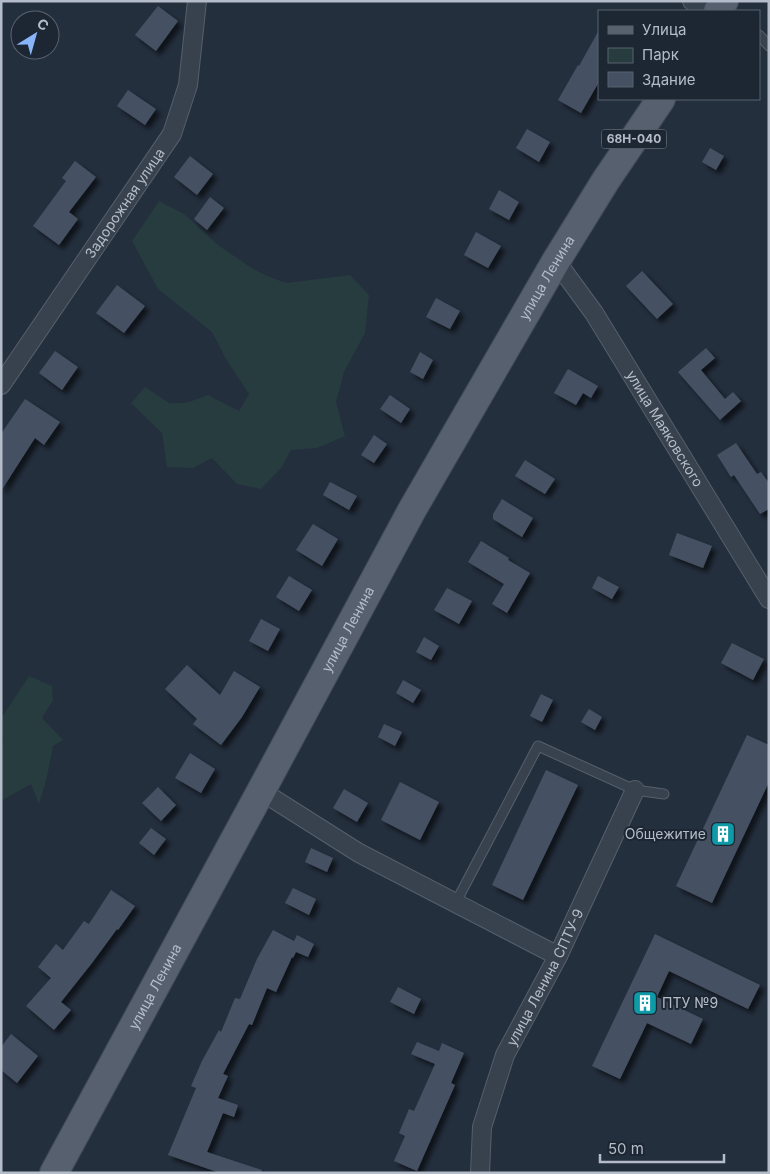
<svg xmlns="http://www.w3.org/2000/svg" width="770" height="1174" viewBox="0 0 770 1174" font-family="Inter,sans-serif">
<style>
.green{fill:#263c3f}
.building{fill:#455162;filter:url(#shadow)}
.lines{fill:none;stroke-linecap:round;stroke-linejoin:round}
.service-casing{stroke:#565f6c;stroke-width:11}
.minor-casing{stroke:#565f6c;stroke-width:20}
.primary-casing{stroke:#414a57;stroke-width:30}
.service{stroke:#38414e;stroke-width:9}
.minor{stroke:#38414e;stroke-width:18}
.primary{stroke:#56606e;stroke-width:28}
.labels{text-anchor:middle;stroke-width:4;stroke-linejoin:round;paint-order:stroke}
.shield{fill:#1d2633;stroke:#878f9c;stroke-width:1}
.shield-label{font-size:12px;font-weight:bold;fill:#b4bcc9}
.street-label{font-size:14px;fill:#b4bcc9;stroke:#1d2633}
.poi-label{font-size:14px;fill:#b4bcc9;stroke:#1d2633;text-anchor:end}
</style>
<defs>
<filter id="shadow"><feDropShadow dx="4.5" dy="4.5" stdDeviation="2.5" flood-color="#0009"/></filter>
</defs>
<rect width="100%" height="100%" fill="#242f3e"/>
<path class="green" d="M159 201 184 214 218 245 253 269 267 276 286 283 350 275 369 295 365 333 344 372 336 402 345 436 317 448 291 450 282 467 261 489 237 484 212 458 193 468 167 467 162 433 131 403 145 387 169 403H186L208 395 239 411 249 394 226 359 212 332 158 289 132 241Z
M29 676 52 686 53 700 42 718 63 740 53 746 47 777 39 804 31 784 1 801V747L3 745 2 717Z"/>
<path class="building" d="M158 6 178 21 156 51 135 35Z
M599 30V82L581 113 558 100 578 65 579 66Z
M128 90 156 109 145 125 117 106Z
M527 129 550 142 539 162 516 148Z
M710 148 724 156 716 170 702 162Z
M190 156 213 174 197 195 174 177Z
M75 161 96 177 69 212 78 219 59 245 33 226 66 181 62 178Z
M499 190 519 202 509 220 489 209Z
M210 197 224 208 207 230 194 219Z
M476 232 501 246 488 268 464 255Z
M642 271 673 304 657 319 626 286Z
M117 285 145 306 124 333 96 313Z
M436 298 460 311 450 329 426 317Z
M706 348 715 358 701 370 725 399 733 392 741 401 720 420 678 372Z
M55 351 78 367 62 390 39 373Z
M420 352 433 360 423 379 410 372Z
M568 369 598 386 591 398 583 393 576 405 554 393Z
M390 395 410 409 401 423 380 409Z
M25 399 60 422 44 445 35 438 1 491V434Z
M374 435 387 444 374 463 361 455Z
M736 443 757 474 761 472 769 483V509L760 514 734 475 731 477 717 455Z
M525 460 555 479 545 494 515 476Z
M330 482 357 496 349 510 323 495Z
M502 499 533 518 522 537 493 519V514Z
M313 524 338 539 322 566 296 550Z
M677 533 712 546 703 568 669 555Z
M481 541 509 558 508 560 530 573 507 613 492 604 504 584 468 562Z
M289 576 312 590 299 611 276 597Z
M598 576 619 587 612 599 592 588Z
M447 588 472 601 459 624 434 610Z
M261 619 280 629 268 651 249 641Z
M424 637 439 646 431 660 416 652Z
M732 643 764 659 753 680 721 663Z
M187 665 220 695 234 671 260 687 242 717 221 745 193 724 197 719 165 689Z
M403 680 421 690 413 703 396 693Z
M541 694 553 700 542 722 530 716Z
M589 709 602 717 595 730 581 722Z
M384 724 402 732 395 746 378 737Z
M747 735 769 745V782L712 903 676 886Z
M190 753 215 769 201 793 175 778Z
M546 770 578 785 523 900 492 885Z
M400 782 439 802 420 840 381 820Z
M158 787 176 805 161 821 142 803Z
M344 789 368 803 357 822 333 808Z
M151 828 166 839 154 855 139 843Z
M311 848 333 858 327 872 305 862Z
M293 888 316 899 309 915 285 903Z
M111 890 135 906 118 930 117 929 92 963 61 1002 71 1010 54 1030 26 1006 51 978 38 967 56 944 63 950 84 921 89 924Z
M273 930 294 941 297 935 314 944 308 957 296 952 293 958 292 957 276 992 267 988 252 1025 249 1024 223 1074 228 1076 218 1098 238 1105 234 1117 223 1113 207 1152 262 1170 261 1173H220L168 1155 196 1088 191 1086 202 1061 219 1030 221 1032 235 998 240 999 257 959Z
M655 934 760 985 748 1009 669 971 657 997 703 1019 691 1044 647 1023 620 1079 592 1066Z
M398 987 421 999 414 1014 390 1002Z
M11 1034 38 1056 17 1083 1 1070V1047Z
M417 1042 439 1051 442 1043 464 1053 451 1083 455 1085 417 1171 394 1161 405 1136 399 1133 409 1109 414 1111 435 1064 411 1054Z"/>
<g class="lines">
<defs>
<path id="service" d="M759 35 769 46
M455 904 538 746 635 790 664 794"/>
<g id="minor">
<path d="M692 1 707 11"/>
<path id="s1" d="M556 261 594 313 769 599"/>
<path id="s2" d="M1 385 172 134 188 85 197 1"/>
<path d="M261 791 359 853 558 956"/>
<path id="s3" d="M480 1173 482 1127 505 1055 558 956 635 790"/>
</g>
<g id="primary">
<path d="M718 11 724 1"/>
<path id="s4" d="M54 1173 261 791 412 510 556 261 606 180 661 99"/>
</g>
</defs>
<use href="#service" class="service-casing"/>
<use href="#minor" class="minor-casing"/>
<use href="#primary" class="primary-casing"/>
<use href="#service" class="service"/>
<use href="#minor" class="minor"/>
<use href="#primary" class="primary"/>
</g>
<defs>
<symbol id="building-square" viewBox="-11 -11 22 22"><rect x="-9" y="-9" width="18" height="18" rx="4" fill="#0f9aa8" stroke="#1d2633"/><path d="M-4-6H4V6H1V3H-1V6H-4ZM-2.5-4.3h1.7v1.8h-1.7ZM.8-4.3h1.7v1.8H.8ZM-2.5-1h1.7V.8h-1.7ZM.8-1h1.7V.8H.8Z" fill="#fff"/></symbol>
</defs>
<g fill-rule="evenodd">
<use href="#building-square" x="709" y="820" width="28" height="28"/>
<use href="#building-square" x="631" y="989" width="28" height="28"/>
</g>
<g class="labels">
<rect class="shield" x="601.5" y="129.5" width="65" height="19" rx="4"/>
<g class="shield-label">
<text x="634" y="143">68Н-040</text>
</g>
<g class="street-label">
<text dy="5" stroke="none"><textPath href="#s2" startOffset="220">Задорожная улица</textPath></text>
<text dy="5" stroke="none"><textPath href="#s4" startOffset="1022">улица Ленина</textPath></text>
<text dy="5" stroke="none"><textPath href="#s1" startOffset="200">улица Маяковского</textPath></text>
<text dy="5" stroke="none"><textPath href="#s4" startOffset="618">улица Ленина</textPath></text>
<text dy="5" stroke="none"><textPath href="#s3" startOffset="209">улица Ленина СПТУ-9</textPath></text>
<text dy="5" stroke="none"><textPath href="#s4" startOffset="212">улица Ленина</textPath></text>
</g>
<g class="poi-label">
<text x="706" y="839">Общежитие</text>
<text x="662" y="1008" text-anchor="start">ПТУ №9</text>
</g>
</g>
<rect width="770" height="1174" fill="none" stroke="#b4bcc9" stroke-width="5"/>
<rect x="598" y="10" width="162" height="90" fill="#1d2633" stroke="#59626f"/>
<rect x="608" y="26" width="25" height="8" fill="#56606e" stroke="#59626f"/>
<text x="642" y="35" font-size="15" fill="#b4bcc9">Улица</text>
<rect x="608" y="48" width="25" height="15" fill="#263c3f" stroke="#59626f"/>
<text x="642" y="60" font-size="15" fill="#b4bcc9">Парк</text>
<rect x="608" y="72" width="25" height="15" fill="#455162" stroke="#59626f"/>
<text x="642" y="85" font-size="15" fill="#b4bcc9">Здание</text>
<g transform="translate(35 35) rotate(37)"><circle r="24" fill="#1d2633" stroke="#59626f"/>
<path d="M0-4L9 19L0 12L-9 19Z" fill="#8ab4f8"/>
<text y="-8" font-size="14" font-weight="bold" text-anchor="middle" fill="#b4bcc9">С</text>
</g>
<path d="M600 1154v8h124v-8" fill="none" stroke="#b4bcc9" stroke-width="2.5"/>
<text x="608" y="1154" font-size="15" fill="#b4bcc9" stroke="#1d2633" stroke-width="4" paint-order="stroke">50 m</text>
</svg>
